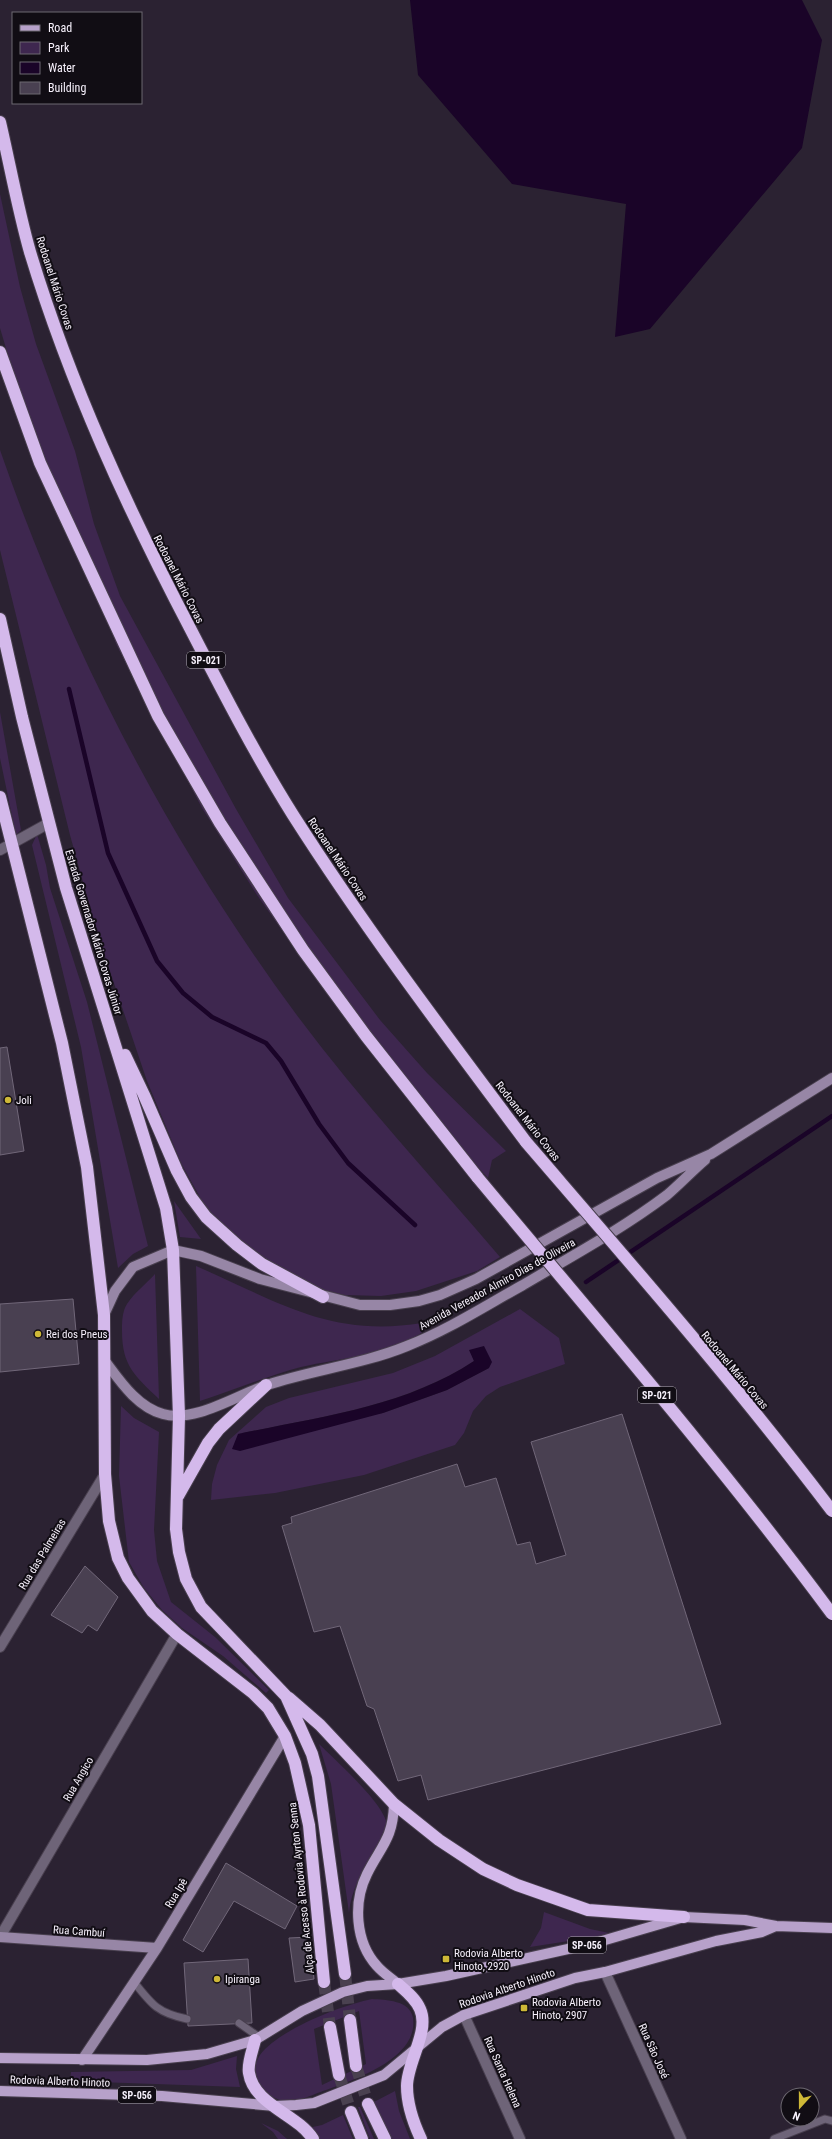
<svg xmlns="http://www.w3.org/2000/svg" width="832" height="2139" viewBox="0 0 832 2139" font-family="'Roboto Condensed',sans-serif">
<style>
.green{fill:#3e274f;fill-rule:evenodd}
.water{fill:#1a0428}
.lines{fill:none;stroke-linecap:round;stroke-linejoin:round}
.stream{stroke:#1a0428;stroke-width:4.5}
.building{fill:#494051;stroke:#716779}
.highway-tunnel{stroke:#4a4150;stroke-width:12;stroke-dasharray:12 6;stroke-linecap:butt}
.lane-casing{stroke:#483f4e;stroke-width:9}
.street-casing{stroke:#483f4e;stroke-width:12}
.secondary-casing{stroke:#483f4e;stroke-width:12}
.primary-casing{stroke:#483f4e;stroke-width:12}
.highway-casing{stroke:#483f4e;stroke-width:14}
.lane{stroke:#6e6478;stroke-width:7}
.street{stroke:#6e6478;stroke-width:10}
.secondary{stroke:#9786a6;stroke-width:10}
.primary{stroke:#b7a1ca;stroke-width:10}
.highway{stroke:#d4b9eb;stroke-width:12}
.highway-bridge-casing{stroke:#483f4e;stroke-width:14;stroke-linecap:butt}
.highway-bridge{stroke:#d4b9eb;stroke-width:12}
.poi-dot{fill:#ceb837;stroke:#110d14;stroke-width:1.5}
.labels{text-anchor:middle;stroke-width:4;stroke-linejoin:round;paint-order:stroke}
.shield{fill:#110d14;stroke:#b2adb6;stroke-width:1}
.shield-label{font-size:10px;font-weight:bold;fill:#f7f1fc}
.street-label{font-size:11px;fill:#f7f1fc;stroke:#110d14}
.poi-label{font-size:11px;fill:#f7f1fc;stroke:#110d14;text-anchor:start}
</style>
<rect width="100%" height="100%" fill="#2b2232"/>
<path class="green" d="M0 194 20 287 36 344 75 451 94 524 120 596 236 809 288 898 380 1020 427 1073 506 1151 492 1160 488 1178 403 1086 308 967 257 895 202 808 117 646 21 399 0 328Z
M0 450C70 652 169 842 296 1014 359 1099 432 1177 500 1257L477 1271 416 1291 381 1296 345 1295 313 1287 283 1274 226 1232 202 1201 181 1163 147 1081 97 933 70 835 0 550Z
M0 712 21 830 16 835 0 758Z
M37 834 46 865 50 888 87 1002 148 1246 133 1254 118 1268 81 1047 32 845Z
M174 1201 201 1239 180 1237Z
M196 1266C277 1301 330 1338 422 1323L425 1330C395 1355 339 1358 301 1367 267 1376 234 1390 200 1401Z
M155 1274 159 1399C135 1376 122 1366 122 1331 122 1322 122 1312 127 1304 134 1293 146 1284 155 1274Z
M520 1309 559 1338 565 1364 500 1387 486 1396 473 1411 464 1433 455 1445 364 1475 275 1493 211 1500 212 1484 217 1465 229 1440 266 1407 289 1398 393 1373 435 1356ZM470 1350 489 1368 447 1390 383 1413 238 1434C318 1417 404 1407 474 1361Z
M121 1406 134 1418 159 1432 154 1530 157 1561 171 1602 215 1637 269 1690 266 1693 223 1656 182 1628 162 1610 144 1588 129 1562 119 1476Z
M319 1744C335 1760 385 1804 387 1825 388 1836 379 1846 374 1855 361 1874 351 1890 349 1913L331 1784Z
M544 1912 590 1929 614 1934 530 1947 541 1928Z
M372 1999C386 2000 410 2000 413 2018 419 2061 347 2082 315 2094 308 2097 298 2101 289 2101 266 2101 245 2077 260 2055 278 2030 342 2005 372 1999ZM359 2011 366 2064 322 2085 314 2029Z
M237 2056 236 2069 240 2087 70 2081 71 2072 191 2070Z
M395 2091 399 2111 410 2139H391L374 2102Z
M358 2107H360L374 2139H370Z
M343 2115 353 2139H317L308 2128 322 2125Z
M261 2123 278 2131 287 2139H278L273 2132Z"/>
<path class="water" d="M410 0H802L822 40 802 148 650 329 615 337 626 204 512 184 418 75Z
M484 1346 492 1362 489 1368 447 1390 383 1413 240 1451 232 1449 238 1434C318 1417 405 1407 474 1361L469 1350Z"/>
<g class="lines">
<path class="stream" d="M69 689 108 853 157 961 183 993 212 1017 266 1043 281 1061 319 1124 348 1163 415 1225
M586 1282 832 1116"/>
</g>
<path class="building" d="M7 1047 24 1151 0 1155V1048Z
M73 1299 79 1364 0 1372V1304Z
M622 1414 721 1724 428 1800 421 1775 398 1781 374 1709 367 1706 340 1626 314 1632 282 1526 292 1523 291 1517 457 1464 465 1487 496 1478 517 1545 530 1542 536 1564 566 1555 531 1442Z
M85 1566 118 1597 97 1631 88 1625 82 1633 51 1615Z
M226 1863 297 1906 285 1929 234 1901 203 1952 183 1940Z
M310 1937 314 1979 295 1982 289 1938Z
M248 1959 252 2023 188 2026 184 1963Z"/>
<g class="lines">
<path class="highway-tunnel" d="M345 1974 350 2020
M324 1982 330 2027
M356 2066 368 2104
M339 2075 351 2112"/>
<defs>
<path id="lane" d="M134 1982C152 2005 158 2013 187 2019
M239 2023 259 2037
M774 2139 825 2119 832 2121"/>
<path id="street" d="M0 850 49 823
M0 1647 105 1474
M0 1937 177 1634
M605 1972 681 2139
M464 2015 520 2139"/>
<path id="secondary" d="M104 1315 115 1291 133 1267 173 1250 201 1256 260 1279 360 1305H390L419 1301 440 1295 476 1279 657 1178 711 1154 832 1078
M105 1361C120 1381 137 1407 163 1414 195 1423 237 1395 267 1385 313 1370 363 1364 407 1346 448 1330 485 1306 523 1285 572 1256 622 1229 667 1195 680 1184 692 1171 705 1160
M0 1937 157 1948
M82 2060 157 1948 285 1736"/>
<path id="primary" d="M394 1804C393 1839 381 1846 367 1874 353 1902 355 1942 377 1966 383 1973 391 1978 398 1984
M0 2058 147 2060 207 2054 255 2040 302 2011 343 1992 367 1986 398 1984 446 1976 595 1943 684 1917 745 1920 776 1926 832 1928
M0 2091 162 2096 275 2106 296 2105 314 2103 384 2075 442 2027 464 2015 575 1978 605 1972 716 1941 762 1932 776 1926"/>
<path id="highway" d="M0 122C10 165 18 210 30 252 70 384 128 510 192 632 224 694 256 756 293 815 365 928 446 1035 526 1142
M0 352 40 463 158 716 220 823 303 950 366 1036 478 1178
M0 619 22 717 66 888 166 1208 173 1250 179 1416 176 1529 179 1552 186 1579 201 1607 286 1696 312 1754 318 1776 345 1974
M0 797 62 1043 87 1167 104 1315 105 1474 109 1521 118 1558 128 1578 152 1611 177 1634 253 1693 268 1708 285 1736 295 1763 309 1825 324 1982
M125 1055 144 1095 177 1171 191 1197 206 1217 237 1245 262 1264 323 1297
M178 1496 208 1443 219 1429 266 1385
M289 1698 320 1725 394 1804 439 1840 483 1869 517 1885 588 1910 684 1917
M398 1984C406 1991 416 1999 420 2009 430 2031 407 2062 407 2086 407 2105 413 2122 421 2139
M350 2020 356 2066
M330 2027 339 2075
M255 2040C253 2049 247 2064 249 2073 254 2105 297 2114 313 2139
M368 2104 385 2139
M351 2112 362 2139"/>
</defs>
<use href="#lane" class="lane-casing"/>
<use href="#street" class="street-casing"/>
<use href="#secondary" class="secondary-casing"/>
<use href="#primary" class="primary-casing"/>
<use href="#highway" class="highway-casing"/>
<use href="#lane" class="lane"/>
<use href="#street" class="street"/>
<use href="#secondary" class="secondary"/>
<use href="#primary" class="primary"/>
<use href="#highway" class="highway"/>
<defs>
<path id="highway-bridge" d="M526 1142C630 1263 736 1384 832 1511
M478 1178C598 1322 721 1464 832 1614"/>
</defs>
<use href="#highway-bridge" class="highway-bridge-casing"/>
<use href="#highway-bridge" class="highway-bridge"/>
</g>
<g class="poi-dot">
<circle cx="8" cy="1100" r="4"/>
<circle cx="38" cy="1334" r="4"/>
<rect x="442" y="1955" width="8" height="8" rx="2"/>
<circle cx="217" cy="1979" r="4"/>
<rect x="520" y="2004" width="8" height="8" rx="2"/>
</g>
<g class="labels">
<g class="shield">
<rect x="187" y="652" width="38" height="16" rx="3"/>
<rect x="638" y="1387" width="38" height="16" rx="3"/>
<rect x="568" y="1937" width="38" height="16" rx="3"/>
<rect x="118" y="2087" width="38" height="16" rx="3"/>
</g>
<g class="shield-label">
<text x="206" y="664">SP-021</text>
<text x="657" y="1399">SP-021</text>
<text x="587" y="1949">SP-056</text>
<text x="137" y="2099">SP-056</text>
</g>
<g class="street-label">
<text transform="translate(55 283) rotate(72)" y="4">Rodoanel Mário Covas</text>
<text transform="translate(179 579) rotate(63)" y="4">Rodoanel Mário Covas</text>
<text transform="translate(338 859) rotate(56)" y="4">Rodoanel Mário Covas</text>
<text transform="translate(94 932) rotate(73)" y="4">Estrada Governador Mário Covas Júnior</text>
<text transform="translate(528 1121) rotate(52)" y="4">Rodoanel Mário Covas</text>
<text transform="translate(497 1284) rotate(-29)" y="4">Avenida Vereador Almiro Dias de Oliveira</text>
<text transform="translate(735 1370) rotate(50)" y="4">Rodoanel Mário Covas</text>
<text transform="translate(42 1554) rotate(-59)" y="4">Rua das Palmeiras</text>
<text transform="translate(78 1779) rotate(-60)" y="4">Rua Angico</text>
<text transform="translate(301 1888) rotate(-96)" y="4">Alça de Acesso à Rodovia Ayrton Senna</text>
<text transform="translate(176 1893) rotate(-59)" y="4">Rua Ipê</text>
<text transform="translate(79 1931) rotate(4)" y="4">Rua Cambuí</text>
<text transform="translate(507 1988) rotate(-19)" y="4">Rodovia Alberto Hinoto</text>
<text transform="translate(654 2051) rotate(66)" y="4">Rua São José</text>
<text transform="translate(503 2072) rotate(66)" y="4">Rua Santa Helena</text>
<text transform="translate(60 2081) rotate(2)" y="4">Rodovia Alberto Hinoto</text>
</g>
<g class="poi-label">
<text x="16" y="1104">Joli</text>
<text x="46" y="1338">Rei dos Pneus</text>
<text x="454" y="1957">Rodovia Alberto<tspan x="454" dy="13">Hinoto, 2920</tspan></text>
<text x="225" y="1983">Ipiranga</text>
<text x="532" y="2006">Rodovia Alberto<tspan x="532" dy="13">Hinoto, 2907</tspan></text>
</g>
</g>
<rect x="12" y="12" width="130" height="92" fill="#110d14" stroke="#6d6871"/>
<rect x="20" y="25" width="20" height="6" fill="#b7a1ca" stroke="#6d6871"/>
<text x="48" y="32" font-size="12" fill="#f7f1fc">Road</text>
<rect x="20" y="42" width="20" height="12" fill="#3e274f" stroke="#6d6871"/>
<text x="48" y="52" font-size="12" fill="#f7f1fc">Park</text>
<rect x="20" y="62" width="20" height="12" fill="#1a0428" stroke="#6d6871"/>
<text x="48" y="72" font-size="12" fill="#f7f1fc">Water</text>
<rect x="20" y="82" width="20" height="12" fill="#494051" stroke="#6d6871"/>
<text x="48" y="92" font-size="12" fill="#f7f1fc">Building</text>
<g transform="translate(800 2107) rotate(201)"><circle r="19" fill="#110d14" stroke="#6d6871"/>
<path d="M0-3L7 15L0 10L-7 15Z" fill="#ceb837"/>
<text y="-6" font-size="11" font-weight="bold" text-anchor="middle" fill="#f7f1fc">N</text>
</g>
</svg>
